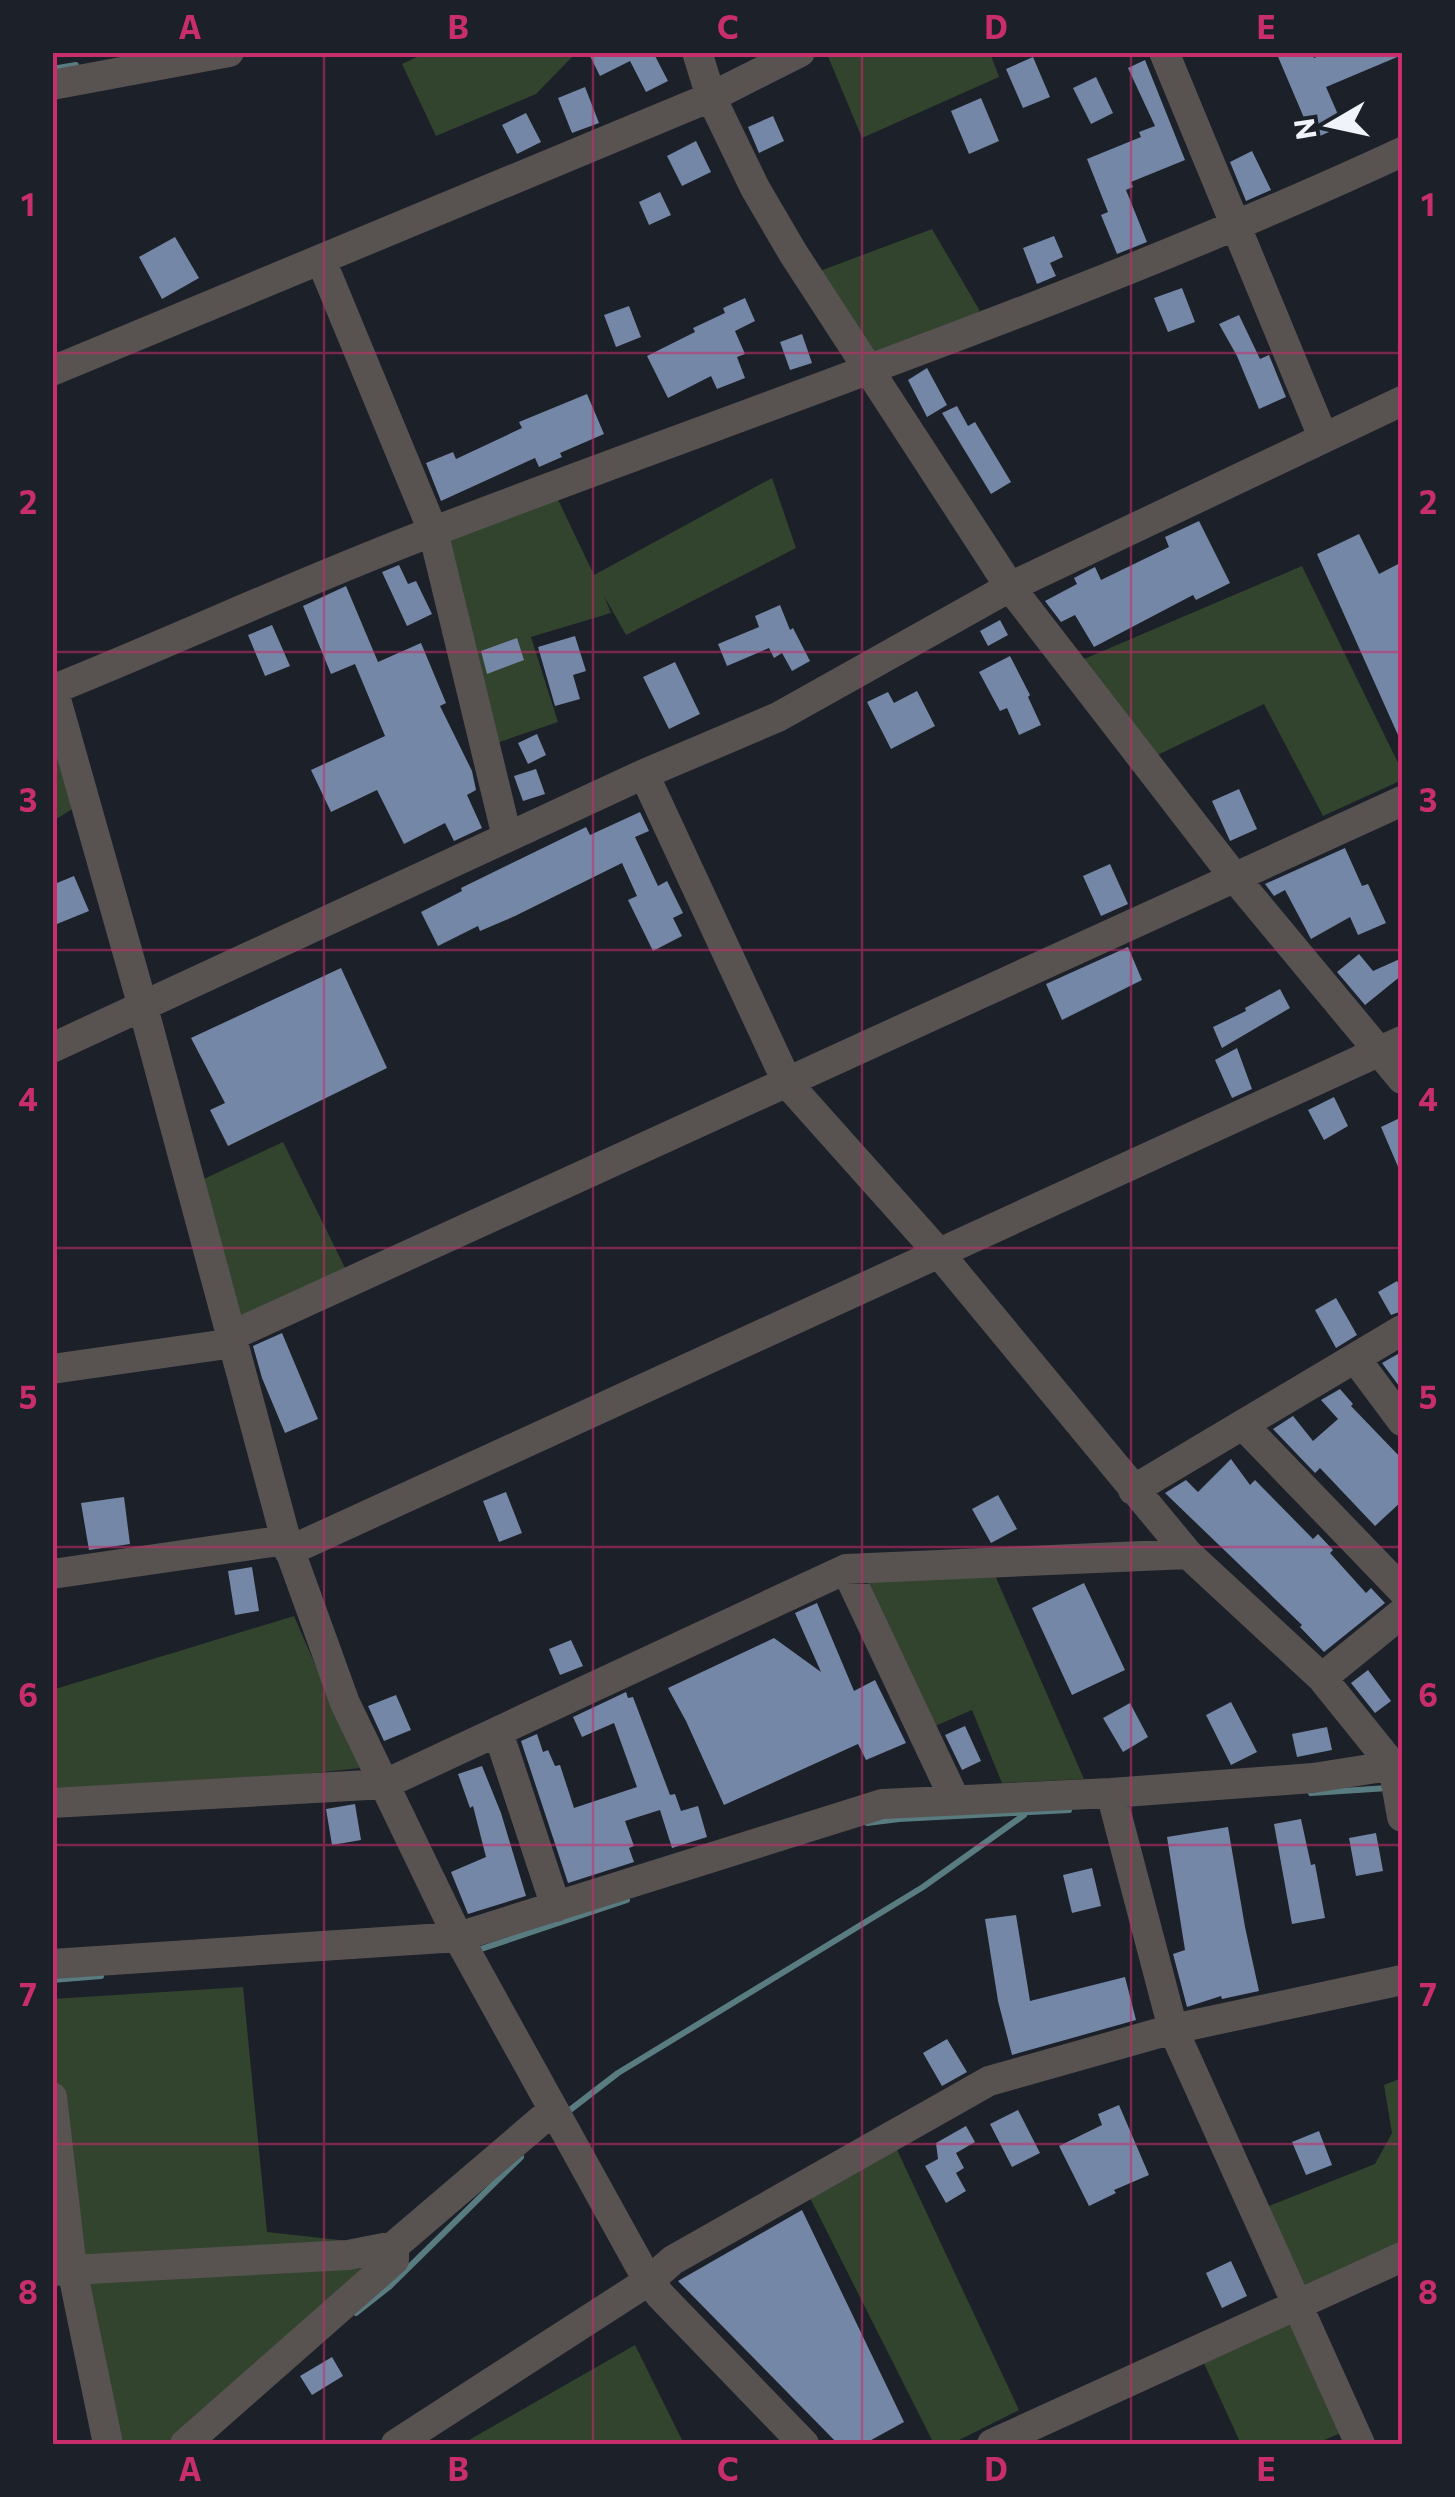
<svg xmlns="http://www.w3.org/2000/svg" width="1455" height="2497" viewBox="0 0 1455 2497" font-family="Commissioner,sans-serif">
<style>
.green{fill:#32432e}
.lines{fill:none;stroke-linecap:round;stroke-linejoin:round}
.stream{stroke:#587c80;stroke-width:6}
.building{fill:#7587a7}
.minor{stroke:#585251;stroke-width:30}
.grid{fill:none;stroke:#c72e6b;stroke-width:2.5;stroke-opacity:0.55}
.neatline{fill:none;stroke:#c72e6b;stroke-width:4}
.grid-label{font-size:32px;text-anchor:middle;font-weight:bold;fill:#c72e6b}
</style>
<rect width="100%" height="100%" fill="#1b2029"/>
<path class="green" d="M571 52 573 56 536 94 436 136 402 64 425 53Z
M830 53H990L999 77 862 138 827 54Z
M932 229 980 311 870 368 817 272Z
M772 478 796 548 626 635 604 596 611 613 531 637 558 722 485 747 433 531 552 487 594 575Z
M1302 566 1402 771V780L1323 816 1264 704 1145 761 1070 665Z
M52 698 85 801 53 821H52Z
M283 1142 352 1282 231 1336 191 1185Z
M994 1573 1084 1779 1002 1783 972 1710 933 1727 866 1580Z
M294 1616 360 1768 53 1802 52 1690Z
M243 1987 267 2232 394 2246 181 2444H111L53 2096 52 1999Z
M1402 2078V2250L1303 2293 1266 2207 1375 2164 1392 2133 1384 2085Z
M891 2137 1019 2410 951 2444H934L804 2186Z
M1292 2316 1343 2432 1315 2444H1241L1202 2359Z
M635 2345 684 2444H462Z"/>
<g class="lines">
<path class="stream" d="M52 69 76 65
M1311 1793 1388 1788
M867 1823 899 1819 1069 1810
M478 1950 627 1900
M52 1980 101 1976
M566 2113 618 2073 923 1887 1024 1815
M356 2313 389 2287 521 2157"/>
</g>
<path class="building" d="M588 52H653L668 81 646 92 630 61 600 76Z
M1276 52H1311L1314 58 1328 52H1402V55L1326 87 1343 126 1313 139Z
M1033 57 1050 97 1023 108 1006 69Z
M1145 60 1185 160 1131 182 1133 187 1126 190 1147 242 1117 254 1101 215 1108 212 1087 159 1141 137 1139 132 1155 126 1128 68Z
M1096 77 1113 113 1091 124 1073 88Z
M585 87 599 123 572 133 558 98Z
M981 98 999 141 969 154 951 111Z
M526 113 541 142 517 154 502 125Z
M773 116 784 141 759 153 748 127Z
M696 141 711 172 682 186 667 156Z
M1252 151 1271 190 1246 201 1230 162Z
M660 192 671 215 649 225 639 202Z
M1054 236 1063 257 1050 263 1056 276 1037 284 1023 248Z
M175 237 199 278 162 299 139 257Z
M1182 288 1195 322 1168 332 1154 298Z
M745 298 755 321 735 331 745 354 737 357 745 378 717 389 711 376 668 398 647 356 695 332 693 328 725 313 723 308Z
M629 306 641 337 616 347 604 315Z
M1239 315 1260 359 1269 355 1286 397 1259 409 1237 356 1219 324Z
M802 334 812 363 790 370 780 342Z
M927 368 947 405 927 417 908 380Z
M587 394 604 434 560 453 562 457 539 467 535 458 441 501 426 463 453 452 456 459 522 428 519 422Z
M957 406 968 426 975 422 1011 482 991 494 942 413Z
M1199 521 1230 583 1196 600 1193 595 1094 647 1075 615 1061 622 1045 601 1077 584 1074 578 1095 567 1101 580 1169 547 1165 537Z
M1359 534 1379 574 1402 562V744L1317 554Z
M399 565 408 584 416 581 432 614 407 626 382 572Z
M346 586 378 662 421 643 446 703 440 706 472 771 476 790 467 795 482 828 454 841 445 823 404 844 377 790 331 812 311 770 385 736 355 664 331 674 303 606Z
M780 605 790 630 793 628 810 661 792 671 782 653 774 658 769 648 727 666 718 644 759 627 755 616Z
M1000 620 1008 635 988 646 980 631Z
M272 625 290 666 265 676 248 635Z
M575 636 586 671 573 675 580 699 555 706 538 647Z
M517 638 524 660 487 674 481 651Z
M1010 656 1030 695 1028 697 1041 725 1019 735 1007 708 1000 711 979 672Z
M675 662 700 714 669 729 643 677Z
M917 691 935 726 891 749 867 702 888 692 894 703Z
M537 734 546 755 528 764 518 743Z
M536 769 545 794 523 801 514 776Z
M1239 789 1257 829 1230 841 1212 801Z
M640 812 649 831 635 837 658 886 667 881 683 913 673 918 682 936 653 951 628 900 637 896 622 863 515 916 480 931 478 926 438 946 421 912 462 891 461 888 586 827 590 835Z
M1345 848 1362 886 1368 884 1386 923 1358 935 1350 917 1311 939 1285 890 1274 896 1265 884Z
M1110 864 1128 904 1101 916 1083 876Z
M74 876 89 911 52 926V885Z
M1128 947 1142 980 1062 1020 1046 984Z
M1359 954 1373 971 1402 958V975L1365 1005 1337 972Z
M341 968 387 1068 228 1146 210 1110 225 1103 191 1038Z
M1280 989 1290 1008 1222 1048 1213 1027 1246 1011 1245 1008Z
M1237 1048 1252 1089 1232 1098 1215 1060Z
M1334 1097 1348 1126 1324 1140 1308 1110Z
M1402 1117V1176L1381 1127Z
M1397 1281 1402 1291V1311L1391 1315 1378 1292Z
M1336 1298 1357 1335 1336 1348 1315 1310Z
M282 1333 318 1419 285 1433 262 1378 253 1346Z
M1398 1354 1402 1360V1390L1382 1363Z
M1340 1389 1353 1404 1351 1406 1402 1459V1501L1375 1526 1320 1468 1315 1473 1273 1429 1293 1416 1313 1441 1338 1419 1321 1400Z
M1231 1459 1250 1485 1255 1480 1313 1539 1318 1534 1333 1550 1330 1553 1366 1593 1371 1588 1385 1603 1324 1652 1300 1627 1302 1625 1165 1493 1186 1480 1198 1492Z
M506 1492 522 1533 499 1542 483 1501Z
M998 1495 1017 1529 991 1543 972 1509Z
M124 1497 130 1544 89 1550 81 1503Z
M252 1567 259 1611 235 1615 228 1571Z
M1084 1583 1125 1670 1072 1695 1032 1608Z
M817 1603 854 1691 875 1680 906 1743 866 1760 858 1744 724 1805 686 1721 668 1688 774 1638 821 1672 795 1613Z
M571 1640 583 1666 560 1675 549 1649Z
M1368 1670 1391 1701 1375 1713 1351 1683Z
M626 1692 628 1698 633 1697 670 1795 675 1794 681 1811 698 1806 707 1837 672 1848 660 1810 625 1821 634 1846 629 1848 634 1862 568 1883 521 1741 537 1734 543 1752 548 1750 555 1766 560 1765 574 1808 637 1787 614 1723 582 1737 573 1717Z
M396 1695 411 1730 384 1741 368 1706Z
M1231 1702 1257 1752 1231 1765 1206 1715Z
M1130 1703 1148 1737 1123 1752 1103 1718Z
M965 1726 981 1761 962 1770 945 1735Z
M1327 1727 1332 1750 1297 1757 1292 1734Z
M482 1766 501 1813 526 1896 468 1914 451 1872 486 1857 473 1806 470 1808 458 1774Z
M355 1804 361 1840 332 1845 326 1809Z
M1301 1819 1311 1865 1315 1864 1325 1918 1292 1924 1274 1824Z
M1228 1827 1245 1927 1259 1991 1222 1999 1221 1996 1187 2007 1173 1954 1185 1950 1167 1837Z
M1376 1833 1383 1871 1356 1876 1349 1838Z
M1092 1868 1101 1906 1072 1913 1063 1875Z
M1016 1915 1030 2001 1125 1977 1136 2020 1012 2055 998 2001 985 1919Z
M947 2039 967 2072 942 2086 923 2053Z
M1119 2105 1149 2175 1114 2190 1116 2193 1089 2206 1059 2146 1102 2125 1098 2114Z
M1018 2110 1040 2153 1012 2167 990 2124Z
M966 2126 975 2142 956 2153 964 2168 956 2173 966 2191 946 2203 925 2166 938 2159 936 2143Z
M1319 2131 1332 2165 1306 2175 1292 2142Z
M802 2210 904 2422 864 2444H838L678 2281Z
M1231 2261 1247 2296 1222 2308 1206 2273Z
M332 2357 343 2376 312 2395 300 2376Z"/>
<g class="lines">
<path class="minor" d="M697 52 711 97 755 188 793 253 1010 587 1235 878 1402 1079
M1164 52 1323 437
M52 85 229 52
M321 260 433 531 507 837
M52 371 711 97 800 52
M52 685 143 1007 286 1540 345 1703 458 1937 640 2266 660 2295 804 2444
M52 690C181 638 307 579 437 530 759 407 1089 297 1402 152
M644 774 788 1084 938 1252 1188 1554 1322 1678 1393 1766 1402 1817
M52 1048 644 774 778 717 1010 587 1402 401
M231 1336 1402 801
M1355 1358 1402 1421
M52 1369 234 1343
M1243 1425 1402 1590
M1133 1490 1402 1330
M289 1551 1402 1041
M846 1569 955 1800
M52 1574 286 1540
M1322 1678 1402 1613
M498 1732 556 1907
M1111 1793 1173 2029 1360 2444
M52 1803 385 1784 846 1569 1188 1554
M52 1964 458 1937 882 1804 1111 1793 1313 1778 1402 1764
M52 2097 72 2269 108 2444
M52 2271 348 2255 394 2246 552 2111
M185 2444 394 2260V2246
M396 2444 650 2280 673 2260 989 2081 1173 2029 1402 1980
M992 2444 1402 2257"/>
</g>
<path class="grid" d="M324 52V2444M593 52V2444M862 52V2444M1131 52V2444M52 353H1402M52 652H1402M52 950H1402M52 1248H1402M52 1547H1402M52 1845H1402M52 2144H1402"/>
<rect width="1455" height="2497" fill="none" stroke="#1b2029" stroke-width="110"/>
<g transform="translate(1330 125) rotate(261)" stroke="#1b2029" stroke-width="8" paint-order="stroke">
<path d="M0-8L18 38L0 25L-18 38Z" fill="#f0f3fa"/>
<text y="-15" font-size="28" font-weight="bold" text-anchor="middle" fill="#f0f3fa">N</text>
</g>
<rect x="55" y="55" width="1345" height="2387" class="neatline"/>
<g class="grid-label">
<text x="190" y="39">A</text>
<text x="458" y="39">B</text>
<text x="728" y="39">C</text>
<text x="996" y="39">D</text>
<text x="1266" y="39">E</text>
<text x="28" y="216">1</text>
<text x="1428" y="216">1</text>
<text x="28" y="514">2</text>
<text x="1428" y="514">2</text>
<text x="28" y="812">3</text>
<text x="1428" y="812">3</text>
<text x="28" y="1111">4</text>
<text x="1428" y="1111">4</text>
<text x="28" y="1409">5</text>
<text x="1428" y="1409">5</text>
<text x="28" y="1707">6</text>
<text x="1428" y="1707">6</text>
<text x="28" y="2006">7</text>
<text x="1428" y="2006">7</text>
<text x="28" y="2304">8</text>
<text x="1428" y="2304">8</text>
<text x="190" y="2481">A</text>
<text x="458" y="2481">B</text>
<text x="728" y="2481">C</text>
<text x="996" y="2481">D</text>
<text x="1266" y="2481">E</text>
</g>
</svg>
